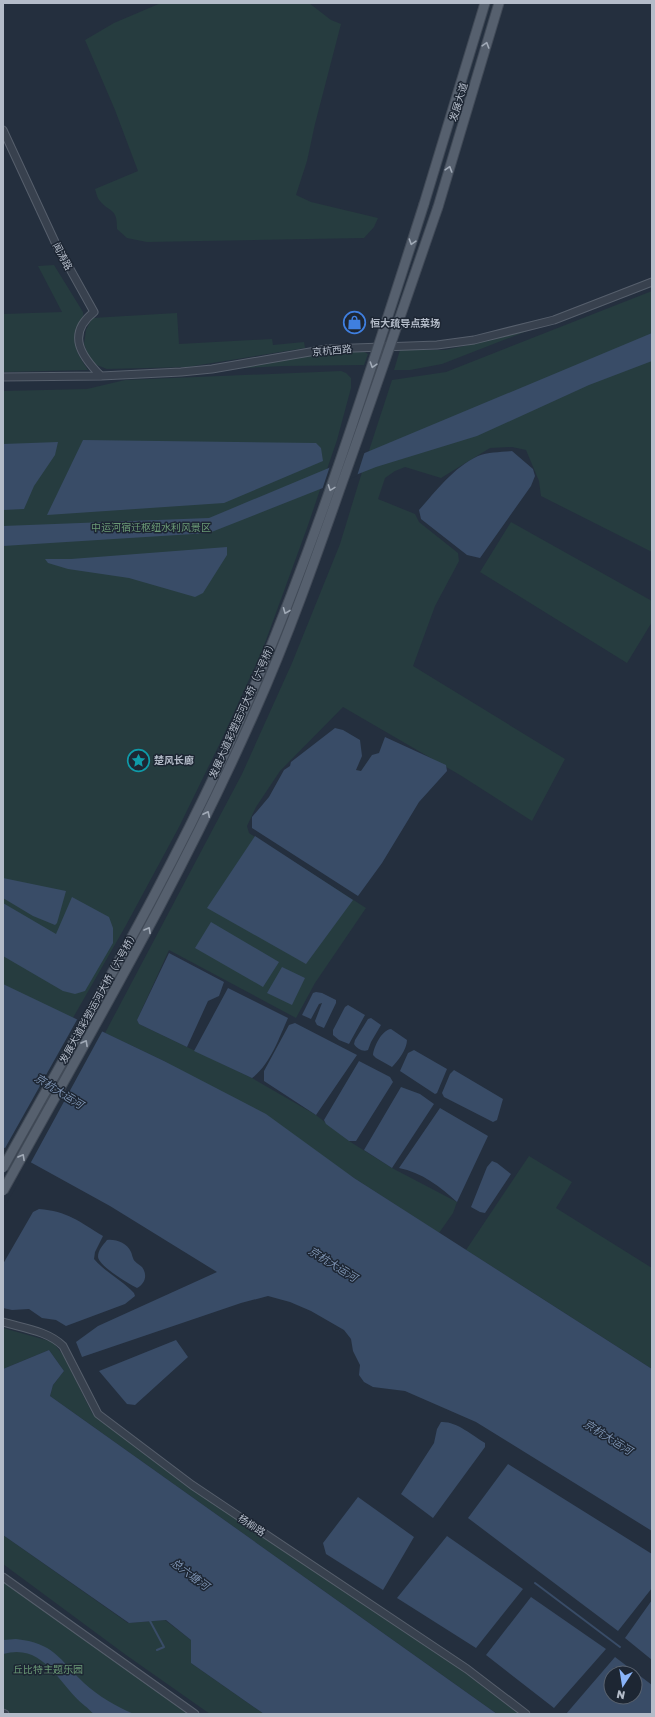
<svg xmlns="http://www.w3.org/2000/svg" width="655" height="1717" viewBox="0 0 655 1717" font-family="'Golos Text','Noto Sans SC',sans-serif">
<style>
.green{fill:#263c3f}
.water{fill:#394c67;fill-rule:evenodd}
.pier{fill:#242f3e}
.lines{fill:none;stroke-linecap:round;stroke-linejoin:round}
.stream{stroke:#394c67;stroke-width:2}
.minor-casing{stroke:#565f6c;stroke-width:9}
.major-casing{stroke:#414a57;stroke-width:11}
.minor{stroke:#38414e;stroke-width:7}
.major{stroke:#56606e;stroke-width:9}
.major-bridge-casing{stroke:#414a57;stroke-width:11;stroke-linecap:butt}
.major-bridge{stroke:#56606e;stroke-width:9}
.oneway{stroke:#a1aab7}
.labels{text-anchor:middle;stroke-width:3;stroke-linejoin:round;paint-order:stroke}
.street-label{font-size:10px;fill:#b4bcc9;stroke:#1d2633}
.poi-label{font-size:10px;font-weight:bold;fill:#b4bcc9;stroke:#1d2633;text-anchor:start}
.park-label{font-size:10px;fill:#6b9a76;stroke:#1d2633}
.water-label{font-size:11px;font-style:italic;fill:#7c92b1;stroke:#1d2633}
</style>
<rect width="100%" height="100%" fill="#242f3e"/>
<path class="green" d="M161 3H309L331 20 341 24 315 124 307 161 296 195 311 202 378 218 374 227 364 238 147 242 127 238 117 229C117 207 111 214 100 201 97 198 96 192 95 189L138 171 115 110 85 40 114 23Z
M54 265 83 312C84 317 82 319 80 324 71 345 76 352 88 370L3 372V314L62 312 38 266Z
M652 291V552L541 496 539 481 526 450 512 447 490 448 441 478 405 467 395 471 385 478 378 499 415 514 419 522 458 553 459 561 435 606 413 666 565 759 532 821 460 775 343 707 280 771 256 807 247 826 249 833 366 908 315 983 296 1018 169 950 137 1020 139 1024 252 1078 316 1115 349 1141 392 1168 457 1202 453 1213 439 1233 354 1178 164 1061 105 1033 242 774 292 663 340 544 362 472 392 380 446 372Z
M177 313 179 344 272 339 273 345 304 342 305 348 187 367 107 369 94 364 87 352 84 344 86 330 92 318Z
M527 331 442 364 410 370H394L400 350H445L492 340Z
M363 351 368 354 364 365 283 366 226 369 323 352Z
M341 371 346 373 351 378V388L337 440 307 528 262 651 221 741 179 827 125 927 3 1140V391L87 389 125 380Z
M511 522 652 601V622L627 663 480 572Z
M529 1156 572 1182 556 1208 652 1268V1369L466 1250Z
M3 1328 53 1342 63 1355 92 1413 102 1422 470 1676 520 1714H497L50 1396 53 1385 64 1371 49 1350 3 1369Z
M3 1535 128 1623 165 1620 191 1640V1663L264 1714H210L126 1655 3 1564Z
M3 1580 188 1714H3Z"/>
<path class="water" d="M652 333V361L589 385 477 436 376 467 209 533 3 546V526L209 518Z
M83 440 316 443 321 448 323 461 224 503 47 515Z
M58 442 55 455 34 486 24 509 3 510V444Z
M512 451 533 469 535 476 531 486 480 558 467 555 421 519 419 510C436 491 454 467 478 456 488 452 501 452 512 451Z
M227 547V555L203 593 195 597 129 578 68 569 48 563 45 559H71Z
M335 728 343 730 360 740 362 756 356 770 361 771 372 755 379 753 385 737 446 765 447 771 419 802 382 863 358 896 252 828V817L269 797 284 770 290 766 291 762Z
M255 836 353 900 306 964 207 908Z
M3 878 66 891 57 923 55 925 33 916 3 898Z
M72 897 109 917 113 928V943L85 991 75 994 63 991 3 956V903L56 934Z
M211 922 279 962 263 987 195 948Z
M169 953 224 982 219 996 208 1001 187 1047 139 1024 137 1020Z
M282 967 305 978 292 1005 267 993Z
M3 984 164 1061 266 1114 354 1178 652 1369V1531L476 1422 405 1391 373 1387 364 1382 359 1375 360 1365 353 1351 351 1339 344 1330 311 1311 290 1302 268 1296 241 1303 82 1357 76 1342 98 1326 217 1272 110 1206 3 1147Z
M228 988 288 1018C279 1038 270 1065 252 1078L194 1051Z
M316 992 322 993 336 1000V1003L324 1028 317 1025 315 1021 322 1003 319 1004 311 1019 302 1015 313 993Z
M348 1005 365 1015 349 1044 339 1040 333 1035V1030L345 1007Z
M371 1018 381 1025 371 1042 368 1050C363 1052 357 1049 354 1044L355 1040 368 1019Z
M295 1023 357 1055 316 1115 264 1081V1071L289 1025Z
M391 1029 407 1040C407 1049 398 1061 392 1067L376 1058 373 1055C374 1046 382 1030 391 1029Z
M414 1050 447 1069 437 1093 435 1094 400 1071 408 1053Z
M359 1061 390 1077 393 1082 356 1141H349L326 1124 324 1120Z
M454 1070 503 1099 497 1120 493 1122 444 1097 442 1093 450 1074Z
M401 1087 420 1094 434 1104 392 1168 364 1150Z
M440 1108 488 1136 457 1202C441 1187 421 1172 399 1168Z
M492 1161 497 1163 511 1174 485 1213 480 1212 471 1207 487 1167Z
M39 1209C67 1211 80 1222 103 1236L95 1252 94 1259C105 1272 122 1280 134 1293L135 1296 125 1304 66 1326 56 1320 42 1318 29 1309 12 1310 3 1308V1264L33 1212Z
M107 1240C116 1239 127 1243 131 1252 132 1254 132 1256 133 1258 134 1262 139 1264 142 1267 148 1275 145 1284 137 1288 129 1284 99 1266 98 1257 98 1250 103 1245 107 1240Z
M176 1340 188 1357 135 1405 127 1404 99 1371Z
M49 1350 64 1371 53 1385 50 1396 497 1714H264L191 1663V1640L166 1620 129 1623 3 1535V1369Z
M441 1422C456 1421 472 1435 485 1443V1447L433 1518 401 1494 434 1443 437 1429Z
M508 1464 652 1554V1588L618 1631 468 1518Z
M358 1497 414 1537 383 1590 326 1554 323 1543Z
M447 1536 523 1589 476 1648 397 1598Z
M531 1597 606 1649 554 1708 486 1655Z
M652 1600V1660L625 1638Z
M16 1639C54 1643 59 1659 84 1683 98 1696 117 1707 134 1714 126 1714 100 1716 94 1714 91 1712 88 1708 85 1706 58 1684 44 1642 3 1654V1640Z
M615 1657 652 1685V1714H566ZM611 1673H635V1697H611Z"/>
<path class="pier" d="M365 451 357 476 322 490 330 466Z
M78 1018 103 1030 30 1164 4 1150Z
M3 1161 21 1174 20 1180 3 1209Z"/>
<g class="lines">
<path class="stream" d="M535 1583 620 1647
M150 1621 164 1647 157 1650"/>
<defs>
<path id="minor" d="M3 130 55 242 94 312C66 334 81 356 101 376
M3 377 101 376 181 372 212 369 327 349 437 345 474 340 554 320 652 282
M3 1322C23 1328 48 1331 63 1346L98 1414 192 1485 467 1669 526 1714
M3 1577 195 1714
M3 1713 5 1714"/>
<path id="major" d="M424 204 485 3
M438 207 499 3"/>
</defs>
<use href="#minor" class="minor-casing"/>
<use href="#major" class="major-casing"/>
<use href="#minor" class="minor"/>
<use href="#major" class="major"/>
<defs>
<path id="major-bridge" d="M3 1168C86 1018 174 871 243 713 315 548 369 376 424 204
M3 1191C90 1033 182 877 255 711 288 637 315 560 342 483 375 391 406 299 438 207"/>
</defs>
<use href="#major-bridge" class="major-bridge-casing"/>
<use href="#major-bridge" class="major-bridge"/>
</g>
<defs><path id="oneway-chevron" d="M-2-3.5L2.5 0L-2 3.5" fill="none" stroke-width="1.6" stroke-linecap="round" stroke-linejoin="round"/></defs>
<g class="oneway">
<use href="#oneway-chevron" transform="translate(486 45) rotate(-73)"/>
<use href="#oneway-chevron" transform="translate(449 169) rotate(-73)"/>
<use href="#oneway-chevron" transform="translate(412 242) rotate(108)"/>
<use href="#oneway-chevron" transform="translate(373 365) rotate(108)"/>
<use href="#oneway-chevron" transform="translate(331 488) rotate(110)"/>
<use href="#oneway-chevron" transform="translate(286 611) rotate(112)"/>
<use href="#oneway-chevron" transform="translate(207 814) rotate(-65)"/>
<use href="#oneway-chevron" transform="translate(148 930) rotate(-61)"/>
<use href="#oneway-chevron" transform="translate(85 1043) rotate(-61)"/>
<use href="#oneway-chevron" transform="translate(22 1157) rotate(-61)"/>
</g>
<defs>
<symbol id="shop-ring" viewBox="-11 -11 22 22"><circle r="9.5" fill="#1d2633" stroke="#3f7fe0" stroke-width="1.5"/><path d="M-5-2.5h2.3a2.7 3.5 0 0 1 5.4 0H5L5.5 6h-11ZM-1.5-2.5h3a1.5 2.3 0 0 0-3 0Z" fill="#3f7fe0"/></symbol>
<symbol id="sight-ring" viewBox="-11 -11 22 22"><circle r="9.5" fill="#1d2633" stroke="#0f9aa8" stroke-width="1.5"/><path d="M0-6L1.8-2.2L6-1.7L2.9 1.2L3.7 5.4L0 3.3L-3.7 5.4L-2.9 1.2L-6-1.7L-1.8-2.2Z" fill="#0f9aa8"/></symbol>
</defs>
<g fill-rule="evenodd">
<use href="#shop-ring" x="342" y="310" width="25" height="25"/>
<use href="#sight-ring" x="126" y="748" width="25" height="25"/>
</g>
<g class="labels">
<g class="street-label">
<text transform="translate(458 102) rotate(-73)" y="4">发展大道</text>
<text transform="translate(63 256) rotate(62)" y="4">闻涛路</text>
<text transform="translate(332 350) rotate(-5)" y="4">京杭西路</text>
<text transform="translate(242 709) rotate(-66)" y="4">发展大道彩塑运河大桥（六号桥）</text>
<text transform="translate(98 997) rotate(-61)" y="4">发展大道彩塑运河大桥（六号桥）</text>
<text transform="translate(252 1525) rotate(34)" y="4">杨柳路</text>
</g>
<g class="poi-label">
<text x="370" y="327">恒大疏导点菜场</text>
<text x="154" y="764">楚风长廊</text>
</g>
<g class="park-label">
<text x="151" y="531">中运河宿迁枢纽水利风景区</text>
<text x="48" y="1673">丘比特主题乐园</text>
</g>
<g class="water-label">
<text transform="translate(59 1091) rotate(32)" y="4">京杭大运河</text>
<text transform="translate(333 1264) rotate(32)" y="4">京杭大运河</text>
<text transform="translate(608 1437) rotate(32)" y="4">京杭大运河</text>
<text transform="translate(190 1574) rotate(37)" y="4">总六塘河</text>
</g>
</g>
<rect width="655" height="1717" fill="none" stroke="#b4bcc9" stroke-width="8"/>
<g transform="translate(623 1685) rotate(192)"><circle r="19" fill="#1d2633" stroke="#59626f"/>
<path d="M0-3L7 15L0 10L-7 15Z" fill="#8ab4f8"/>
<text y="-6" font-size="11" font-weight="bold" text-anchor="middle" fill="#b4bcc9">N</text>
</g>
</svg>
